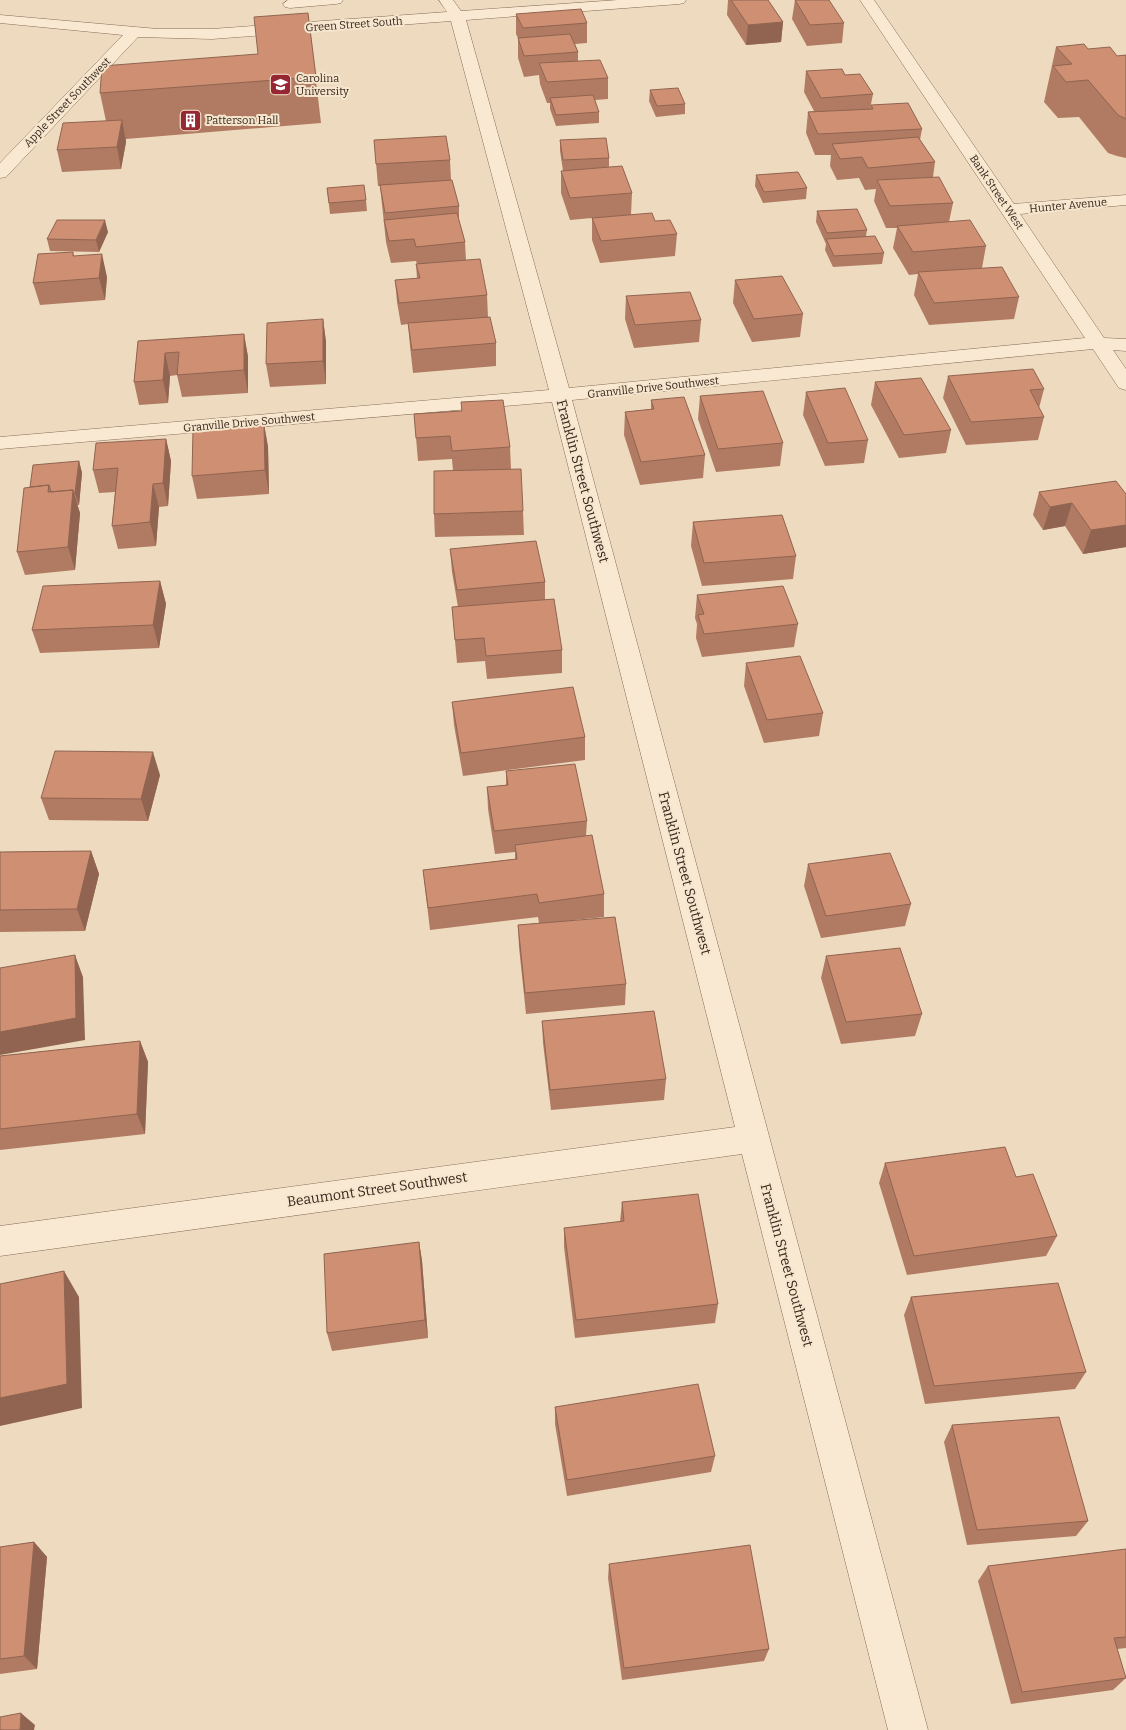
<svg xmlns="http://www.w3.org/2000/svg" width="1126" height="1730" viewBox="0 0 1126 1730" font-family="Bitter,serif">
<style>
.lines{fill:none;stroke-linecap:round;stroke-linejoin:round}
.minor-casing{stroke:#876b57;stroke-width:1}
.minor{fill:#f9e9d2;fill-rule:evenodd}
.wall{fill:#b17b63}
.shaded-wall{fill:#906450}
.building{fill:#ce8f73;stroke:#906450}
.labels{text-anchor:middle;stroke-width:4;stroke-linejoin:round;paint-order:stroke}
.far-street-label{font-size:11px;fill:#36261c;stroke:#f6e6ce}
.far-poi-label{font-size:11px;fill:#36261c;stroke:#f6e6ce;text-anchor:start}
.street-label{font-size:14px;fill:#36261c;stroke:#f6e6ce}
</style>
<rect width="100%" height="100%" fill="#eedbbf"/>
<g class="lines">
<defs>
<path id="minor" d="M288 0H343L341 3 336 4 290 8 285 7 283 4Z
M439 0H453L461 11 618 0H686L684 3 679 4 466 20 569 388 1085 338 860 0H874L1014 204 1126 195V205L1020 214 1104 338 1126 339V351L1113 350 1126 369V390L1119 388 1093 349 572 400 928 1730H888L742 1154 0 1256V1226L735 1127 552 402 0 449V437L549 390 451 21 212 39 138 37 6 177 0 178V163L123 35 0 23V15L158 29H212L447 12Z"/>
</defs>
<use href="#minor" class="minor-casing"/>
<use href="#minor" class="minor"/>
</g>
<path class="wall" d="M728 0H768L783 22 781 42 746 45 727 15Z
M795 0 844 23 842 43 807 46 792 19Z
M308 13 321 123 126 139V142L121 169 62 172 57 150 106 121 100 93 258 54Z
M516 14 587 23V43L575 44 578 52V61L608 78V99L595 100 599 112V123L556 126 550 109V103H547L540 84 539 75 524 77 518 58V38L516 34Z
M1056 47 1088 49 1117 56 1126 55V158L1117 156 1108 153 1079 117 1058 118 1044 102Z
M806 71 845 75 873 94 870 109 871 105 922 129 920 140 935 162 933 177 953 203 949 222 986 246 982 268 1019 297 1014 319 929 325 914 295 918 274 909 275 893 248 897 228H886L874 201 876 189 865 190 859 178 837 180 830 166 831 155H815L806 133 808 112 814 111 804 92Z
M650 90 685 104V114L656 117 649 101Z
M374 140 450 160 451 180 459 206V221L465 242 466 260 487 295 488 317 496 343V366L413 373 410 346 408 324 401 325 397 302 395 280 417 279 416 264H417L416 261 391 263 386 242 380 186H378Z
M560 140 609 158V167L632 193 631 215 655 221 677 234 675 256 600 263 592 240V218L570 220 561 193V171H563L560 151Z
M756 175 807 188 806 199 763 203 755 186Z
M327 188 366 200 367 211 330 214Z
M817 211 867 230 866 236 884 253 882 264 833 267 825 250 826 244 816 222Z
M108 232 99 252 50 251 47 239Z
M73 252 74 256 107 277 105 300 40 305 33 283Z
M735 280 803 314 800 337 752 342 733 303Z
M626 296 701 320 699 342 634 348 625 319Z
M323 319 326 342V384L270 387 266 364Z
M244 334 248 357V393L182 397 177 375 170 376 168 403 139 405 134 382 138 341Z
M948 376 1044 389 1039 408 1044 417 1038 440 966 445 943 398Z
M875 382 951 430 946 453 899 458 871 405Z
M806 392 868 440 864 463 825 466 803 415Z
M700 396 783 443 780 466 716 472 698 419Z
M651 400 705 455 703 478 640 485 624 435 625 412 651 409Z
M414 414 510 447 511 469 523 511 524 535 435 537 434 514 453 471 452 459 418 461Z
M264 424 268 447 269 494 197 499 192 476Z
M166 439 171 461 168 506 159 507 156 546 118 549 112 526 115 492 99 493 93 470Z
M79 461 82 473 79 505H77L80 513 75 570 25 575 17 552 30 487Z
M1116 481 1126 525V547L1083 554 1065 526 1043 530 1033 515 1039 492Z
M693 522 796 556 793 579 702 586 691 546Z
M450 549 545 582V600L562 650V673L487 679 485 661 457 663 452 607H458L452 572Z
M160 581 166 604 159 648 40 653 32 630Z
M697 595 798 624 794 647 702 657 696 638 697 624 695 618Z
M746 663 823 713 819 736 764 743 744 686Z
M452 702 585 737V760L463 776 454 725Z
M506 771 587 821 586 836 604 894V917L574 920 626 984 625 1005 526 1014 519 947 518 925 539 923 538 917 430 930 423 870 515 859V852L495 854 488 809 487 787 506 785Z
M160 775 148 821 49 820 41 798Z
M91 851 99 874 85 931 0 932V852Z
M808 864 911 904 905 926 821 938 804 886Z
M826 956 922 1014 915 1036 841 1044 821 978Z
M542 1021 666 1079 664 1100 551 1110 543 1043Z
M140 1041 148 1062 145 1134 0 1150V1056Z
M885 1163 1016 1177 1057 1236 1046 1256 907 1275 879 1183Z
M622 1202 718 1304 715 1323 575 1338 564 1247V1228L620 1222Z
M419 1242 422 1261 428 1338 332 1351 327 1333Z
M911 1297 1086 1372 1075 1389 925 1404 904 1315Z
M555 1407 715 1456 711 1472 567 1496 555 1424Z
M952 1425 1088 1521 1076 1536 967 1545 944 1442Z
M34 1542 47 1557 37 1669 0 1674V1547Z
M1126 1549V1648L1117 1649 1126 1678 1113 1690 1011 1704 978 1581 988 1566Z
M609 1564 769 1649 764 1661 622 1680 608 1578Z"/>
<path class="shaded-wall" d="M783 22 781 42 746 45 748 25Z
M122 120 126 142 121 169 117 147Z
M105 220 108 232 99 252 96 240Z
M102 254 107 277 105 300 99 278Z
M323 319 326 342V384L323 361Z
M244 334 248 357V393L244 370Z
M165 353 170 376 168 403 163 380Z
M264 424 268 447 269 494 265 470Z
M166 439 171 461 168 506 163 483Z
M79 461 82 473 79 505 75 493Z
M153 484 159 507 156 546 150 522Z
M73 490 80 513 75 570 68 547Z
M1072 503 1065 526 1043 530 1050 507Z
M1126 525V547L1083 554 1091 530Z
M160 581 166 604 159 648 153 625Z
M153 752 160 775 148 821 141 799Z
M91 851 99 874 85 931 77 909Z
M75 955 83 977 85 1040 0 1055V1032Z
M140 1041 148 1062 145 1134 137 1114Z
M419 1242 422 1261 428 1338 425 1320Z
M64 1271 79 1297 82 1408 0 1426V1398Z
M34 1542 47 1557 37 1669 24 1656Z
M21 1713 35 1725 34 1730H20Z"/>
<path class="building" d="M731 0H768L783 22 748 25Z
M795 0H829L844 23 810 25Z
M581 9 587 23 523 28 516 14Z
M308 13 316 77 100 93 102 66 258 54 254 17Z
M570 34 578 52 524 56 518 38Z
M1084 44 1088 49 1110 47 1117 56 1126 55V119L1118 115 1088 80 1066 82 1053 66 1072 64 1056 47Z
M600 60 608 78 547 82 539 63Z
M842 69 845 75 860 74 873 94 821 98 806 71Z
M678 88 685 104 657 106 650 90Z
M593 95 599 112 556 115 550 98Z
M908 103 922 129 818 134 808 112 873 109 871 105Z
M122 120 117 147 57 150 63 123Z
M446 136 450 160 376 164 374 140Z
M918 137 935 162 868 168 862 157 840 159 832 144Z
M606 138 609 158 563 160 560 140Z
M622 166 632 193 570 198 561 171Z
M798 172 807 188 764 192 756 175Z
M939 177 953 203 890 206 877 180Z
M452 180 459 206 385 213 380 185Z
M364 185 366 200 329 203 327 188Z
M857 209 867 230 827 233 817 211Z
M457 213 465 242 416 247 414 239 389 241 384 220Z
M652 213 655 221 670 220 677 234 601 241 592 218Z
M57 220H105L96 240 47 239Z
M970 220 986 246 913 252 897 226Z
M875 236 884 253 834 256 826 239Z
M73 252V256L102 254 99 278 33 283 38 254Z
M480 259 487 295 399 303 395 280 420 278 416 264Z
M1002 267 1019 297 934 303 918 272Z
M782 276 803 314 754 319 735 280Z
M690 292 701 320 635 325 626 296Z
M490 317 496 343 412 350 408 323Z
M323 319V361L266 364 267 323Z
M244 334V370L177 375 179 352 165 353 163 380 134 382 138 341Z
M1033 369 1044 389 1030 390 1044 417 971 422 948 376Z
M921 378 951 430 904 435 875 382Z
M845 388 868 440 828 443 806 392Z
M763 391 783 443 718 449 700 396Z
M684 397 705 455 641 462 625 412 654 409 651 400Z
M503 400 510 447 452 451 450 436 416 438 414 414 462 411 461 402Z
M264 424 265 470 192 476 193 429Z
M166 439 163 483 153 484 150 522 112 526 118 468 93 470 96 443Z
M79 461 75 493H74L73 490 51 492 49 485 30 487 33 465Z
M521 469 523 511 434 514V471Z
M1116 481 1126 494V525L1091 530 1072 503 1050 507 1039 492Z
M49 485 48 492 73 490 68 547 17 552 24 488Z
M782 515 796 556 704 563 693 522Z
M536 541 545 582 457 590 450 549Z
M160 581 153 625 32 630 43 586Z
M783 586 798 624 704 634 698 615 704 614 697 595Z
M554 599 562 650 486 656 484 638 455 640 452 607Z
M800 656 823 713 767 720 746 663Z
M573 687 585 737 461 753 452 702Z
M55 751 153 752 141 799 41 798Z
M575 764 587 821 494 831 487 787 508 785 506 771Z
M592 835 604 894 539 903 537 894 428 908 423 870 517 859 515 845Z
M91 851 77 909 0 910V852Z
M890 853 911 904 826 916 808 864Z
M615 917 626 984 525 993 518 925Z
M900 948 922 1014 846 1022 826 956Z
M75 955 76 1018 0 1032V968Z
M654 1011 666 1079 550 1090 542 1021Z
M140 1041 137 1114 0 1129V1056Z
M1005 1147 1016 1177 1033 1174 1057 1236 914 1256 885 1163Z
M698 1194 718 1304 576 1320 564 1228 624 1221 622 1202Z
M419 1242 425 1320 327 1333 324 1254Z
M64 1271 67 1384 0 1398V1284Z
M1058 1283 1086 1372 934 1386 911 1297Z
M698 1384 715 1456 567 1480 555 1407Z
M1059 1417 1088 1521 977 1530 952 1425Z
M34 1542 24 1656 0 1659V1547Z
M750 1545 769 1649 624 1668 609 1564Z
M1126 1549V1637L1114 1638 1126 1678 1022 1692 988 1566Z
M21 1713 20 1730H0V1717Z"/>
<defs>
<symbol id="university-square" viewBox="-11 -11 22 22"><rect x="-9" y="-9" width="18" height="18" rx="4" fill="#972633" stroke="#f6e6ce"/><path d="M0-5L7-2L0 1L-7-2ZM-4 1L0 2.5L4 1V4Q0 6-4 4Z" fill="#fff"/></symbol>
<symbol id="building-square" viewBox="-11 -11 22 22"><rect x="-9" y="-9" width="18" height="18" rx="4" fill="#972633" stroke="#f6e6ce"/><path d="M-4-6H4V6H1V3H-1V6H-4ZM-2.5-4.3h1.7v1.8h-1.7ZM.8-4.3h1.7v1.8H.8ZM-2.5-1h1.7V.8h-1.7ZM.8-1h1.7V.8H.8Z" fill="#fff"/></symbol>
</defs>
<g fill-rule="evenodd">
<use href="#university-square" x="268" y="72" width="25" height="25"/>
<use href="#building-square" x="178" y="108" width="25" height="25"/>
</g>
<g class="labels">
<g class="far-street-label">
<text transform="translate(354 24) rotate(-4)" y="4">Green Street South</text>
<text transform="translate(67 102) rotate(-46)" y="4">Apple Street Southwest</text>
<text transform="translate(997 192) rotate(56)" y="4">Bank Street West</text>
<text transform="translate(1068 205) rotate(-5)" y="4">Hunter Avenue</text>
<text transform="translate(653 387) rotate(-6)" y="4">Granville Drive Southwest</text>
<text transform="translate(249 422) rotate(-5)" y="4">Granville Drive Southwest</text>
</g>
<g class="far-poi-label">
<text x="296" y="82">Carolina<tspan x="296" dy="13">University</tspan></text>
<text x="206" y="124">Patterson Hall</text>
</g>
<g class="street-label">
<text transform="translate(583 481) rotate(75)" y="5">Franklin Street Southwest</text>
<text transform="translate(685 873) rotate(75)" y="5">Franklin Street Southwest</text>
<text transform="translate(377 1189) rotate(-8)" y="5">Beaumont Street Southwest</text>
<text transform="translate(787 1265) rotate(75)" y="5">Franklin Street Southwest</text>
</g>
</g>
</svg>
